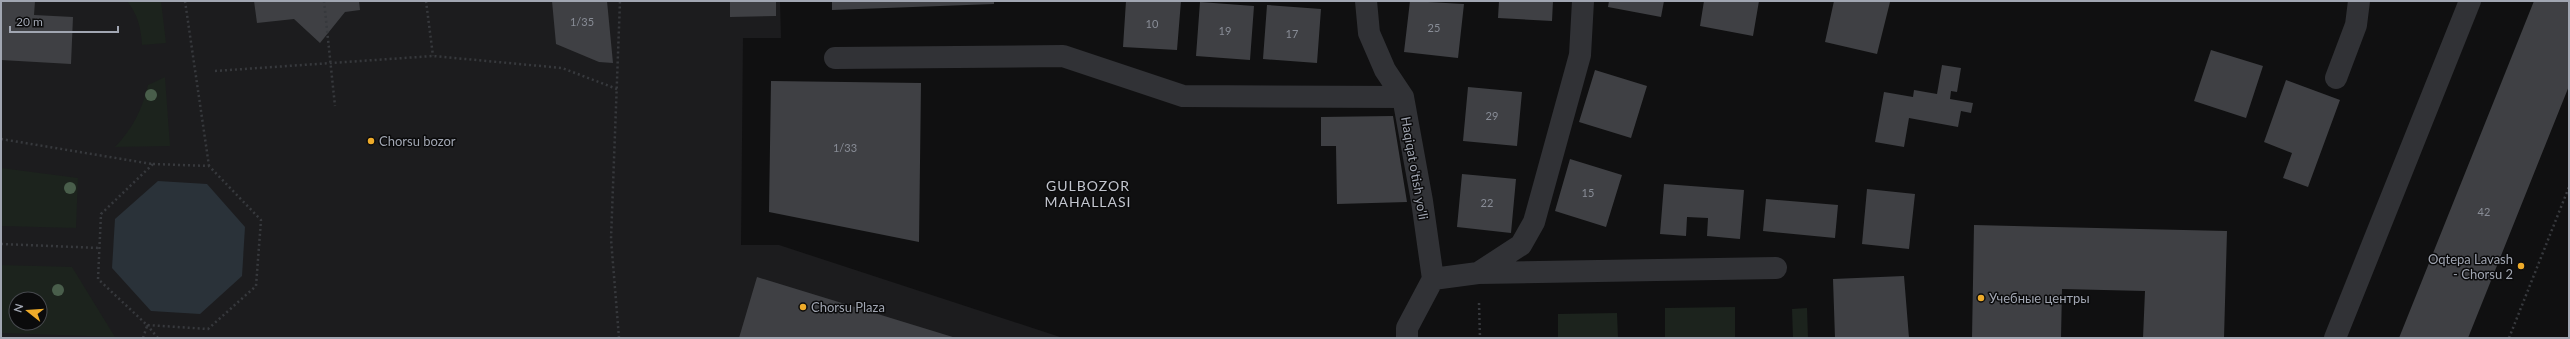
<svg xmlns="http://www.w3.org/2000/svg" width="2570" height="339" viewBox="0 0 2570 339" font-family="Lato,sans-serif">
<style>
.built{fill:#1c1c1e;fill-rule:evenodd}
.green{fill:#1c231d;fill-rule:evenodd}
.water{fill:#2a3239}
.building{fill:#3f4044}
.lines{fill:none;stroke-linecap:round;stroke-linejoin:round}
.path{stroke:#37393d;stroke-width:2.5;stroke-dasharray:2 3;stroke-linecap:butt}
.minor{stroke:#313236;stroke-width:22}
.tree{fill:#495e4b}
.poi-dot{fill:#eeab2a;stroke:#0b0b0c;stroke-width:1.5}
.labels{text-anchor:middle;stroke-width:3;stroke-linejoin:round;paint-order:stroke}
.number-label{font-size:11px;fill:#888c96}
.poi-label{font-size:13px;fill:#a1a6b2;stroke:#0b0b0c;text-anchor:start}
.street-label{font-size:13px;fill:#a1a6b2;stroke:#0b0b0c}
.neighbourhood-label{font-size:14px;letter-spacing:1px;fill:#c2c5ce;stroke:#0b0b0c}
</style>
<rect width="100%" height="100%" fill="#101011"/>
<path class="built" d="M1 1H780L781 38H743L741 245H779L1063 338H1ZM16 299H40V323H16Z"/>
<path class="green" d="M127 1H161L166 43 142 45C141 28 138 15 127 1Z
M165 77 170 146 115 147C133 128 142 110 148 85Z
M1 168 78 178 76 228 1 226Z
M1 265 72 267 115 337 1 333ZM16 299H40V323H16Z
M1735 307V338H1665V308Z
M1807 308 1808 338H1793L1792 309Z
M1617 313 1618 338H1558V314Z"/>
<path class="water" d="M158 181 207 184 245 227 242 276 200 314 151 311 112 268 115 219Z"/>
<path class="building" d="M1 1H35L34 15 73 17 71 64 1 60Z
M254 1H359L360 10 345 12 320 43 294 19 257 23Z
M552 1H607L613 63 599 62 556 44Z
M730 1H776V16L730 17Z
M832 1H994V4L832 10Z
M1126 1H1181L1177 50 1123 47Z
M1410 1 1464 4 1458 58 1404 52Z
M1499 1H1553L1552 21 1498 18Z
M1609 1H1664L1661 17 1608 7Z
M1704 1H1759L1753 36 1700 26Z
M1834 1 1890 2 1877 54 1825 42Z
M2534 1H2569V86L2468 338H2399Z
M1200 2 1254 6 1250 60 1196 56Z
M1267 5 1321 9 1317 63 1263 59Z
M2211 50 2263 66 2246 118 2194 101Z
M1942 65 1961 68 1957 92 1951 91 1950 99 1973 103 1971 113 1961 111 1958 127 1909 118 1904 147 1875 142 1884 92 1913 97 1914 90 1937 94Z
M1595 70 1647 86 1631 138 1579 122Z
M2286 80 2340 100 2308 187 2283 178 2292 153 2264 142Z
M771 81 921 83 919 242 769 212Z
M1468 87 1522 92 1517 146 1463 141Z
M1393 116 1407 202 1337 204 1336 146H1321V117Z
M1570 159 1622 175 1606 227 1555 211Z
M1462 174 1516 179 1511 233 1457 227Z
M1664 184 1744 190 1740 239 1707 236 1708 218 1687 217 1686 236 1660 234Z
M1867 189 1915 194 1909 249 1862 244Z
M1766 199 1838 205 1835 238 1763 231Z
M1974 225 2227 231 2224 338H2143L2145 291 2062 289 2061 338H1972Z
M1904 276 1909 338H1835L1833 279Z
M757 277 956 338H739Z"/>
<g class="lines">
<path class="path" d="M185 1 209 166
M324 1 335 106
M426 1 433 56
M215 71 433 56 562 68 617 89
M1 139 152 164
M153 164 209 166 261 220 256 286 208 329 147 325 98 279 101 214Z
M1 244 100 248
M1479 303 1480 338
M147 325 158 338
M143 338 147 326
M619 338 611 239 620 1
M2509 338 2569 187"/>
<path class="minor" d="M1366 1 1369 33 1385 70 1403 97 1422 201 1433 279 1407 328V338
M835 58 1063 56 1183 96 1403 97
M2336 78 2356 25 2359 1
M1478 273 1521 245 1534 222 1580 55 1583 1
M1433 279 1478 273 1776 268
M2335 338 2470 1"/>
</g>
<g class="tree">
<circle cx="151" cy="95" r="6"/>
<circle cx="70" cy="188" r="6"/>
<circle cx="58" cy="290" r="6"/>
</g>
<g class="poi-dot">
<circle cx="371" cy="141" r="4"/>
<circle cx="2521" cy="266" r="4"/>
<circle cx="1981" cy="298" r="4"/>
<circle cx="803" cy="307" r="4"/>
</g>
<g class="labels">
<g class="number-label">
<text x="582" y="26">1/35</text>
<text x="1152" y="28">10</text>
<text x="1434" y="32">25</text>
<text x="1225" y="35">19</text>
<text x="1292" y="38">17</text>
<text x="1492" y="120">29</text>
<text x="845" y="152">1/33</text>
<text x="1588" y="197">15</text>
<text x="1487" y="207">22</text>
<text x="2484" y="216">42</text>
</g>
<g class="poi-label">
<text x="379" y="146">Chorsu bozor</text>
<text x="2513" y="264" text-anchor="end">Oqtepa Lavash<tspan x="2513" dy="15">- Chorsu 2</tspan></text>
<text x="1989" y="303">Учебные центры</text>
<text x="811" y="312">Chorsu Plaza</text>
</g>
<g class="street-label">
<text transform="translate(1415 168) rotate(80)" y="5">Haqiqat o'tish yo'li</text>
</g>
<g class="neighbourhood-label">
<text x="1088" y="191">GULBOZOR<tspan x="1088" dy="16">MAHALLASI</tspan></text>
</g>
</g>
<rect width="2570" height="339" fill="none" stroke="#a1a6b2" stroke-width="4"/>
<g transform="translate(28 311) rotate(287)"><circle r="19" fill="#0b0b0c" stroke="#47494e"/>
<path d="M0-3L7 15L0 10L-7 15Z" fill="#eeab2a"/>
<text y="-6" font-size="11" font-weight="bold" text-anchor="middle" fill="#a1a6b2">N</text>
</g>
<path d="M10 26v6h108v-6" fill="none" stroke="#a1a6b2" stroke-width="2"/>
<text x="16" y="26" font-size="12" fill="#a1a6b2" stroke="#0b0b0c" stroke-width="3" paint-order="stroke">20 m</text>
</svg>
